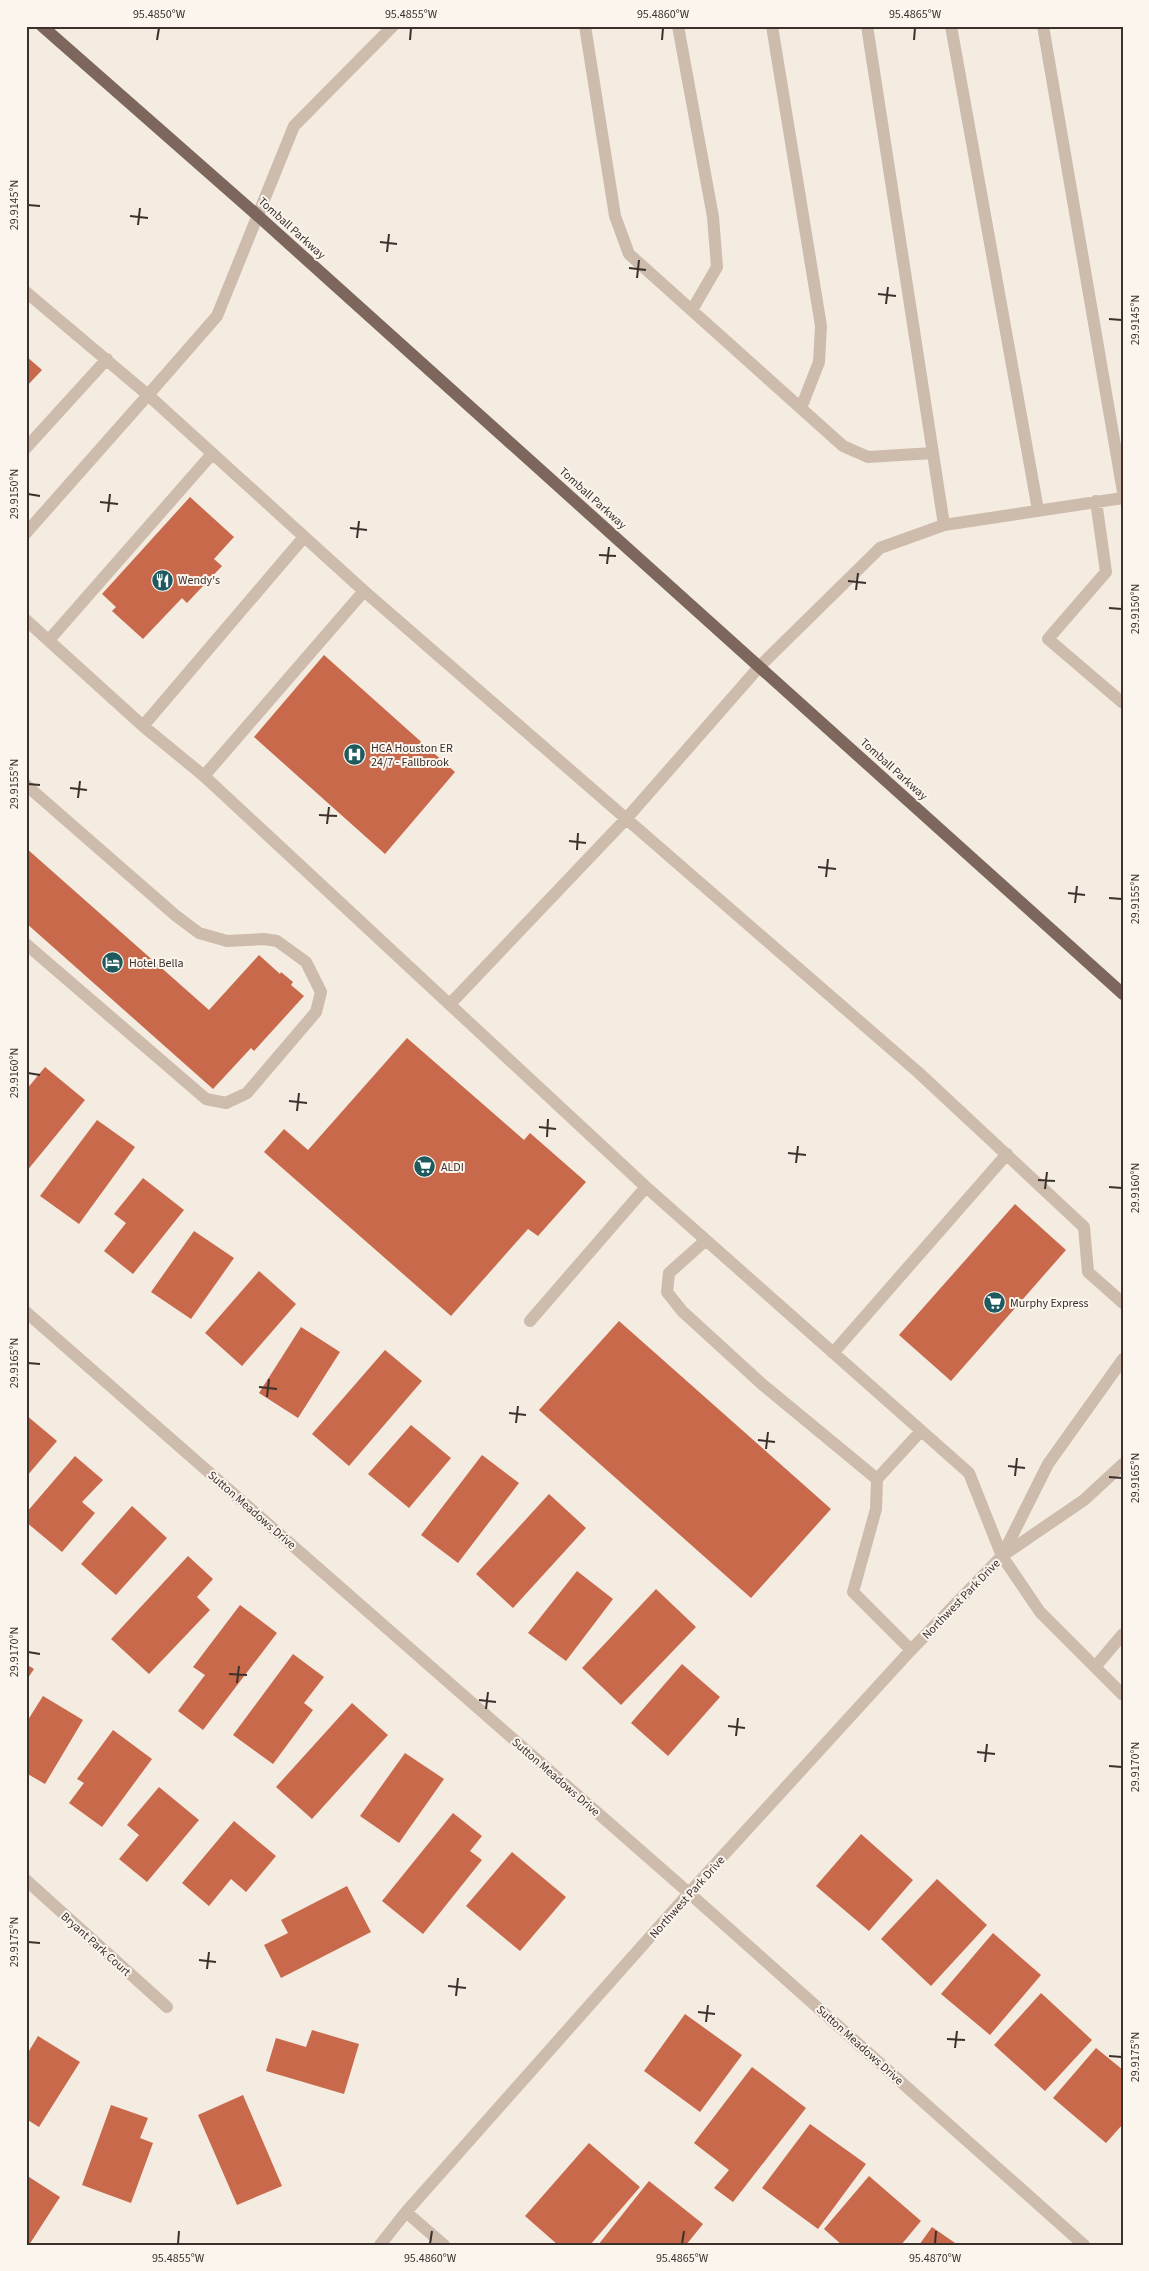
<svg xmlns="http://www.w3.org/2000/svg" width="1149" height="2271" viewBox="0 0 1149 2271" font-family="'Source Sans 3',sans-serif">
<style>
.building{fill:#c8694b}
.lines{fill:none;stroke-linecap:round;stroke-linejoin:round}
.minor{stroke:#cdbbac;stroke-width:12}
.major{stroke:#7d675c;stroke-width:12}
.ticks{fill:none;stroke:#3b302b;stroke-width:2}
.labels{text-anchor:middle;stroke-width:4;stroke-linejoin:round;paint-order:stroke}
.street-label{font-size:12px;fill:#3b302b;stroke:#fbf5ee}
.poi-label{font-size:12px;fill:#3b302b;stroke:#fbf5ee;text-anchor:start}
.neatline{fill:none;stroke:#3b302b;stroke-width:2}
.ticks-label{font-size:12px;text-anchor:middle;fill:#3b302b}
</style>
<rect width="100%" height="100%" fill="#f4ebe1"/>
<path class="building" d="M26 356 42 370 26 387Z
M190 497 234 537 214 559 222 566 187 603 182 598 143 639 112 611 116 607 102 594Z
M324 655 455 772 385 854 254 737Z
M26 848 209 1010 259 955 280 974 281 972 293 982 291 985 304 996 254 1051 251 1048 213 1089 26 923Z
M407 1038 524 1140 530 1133 586 1182 538 1236 528 1229 451 1316 264 1152 284 1129 308 1150Z
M45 1067 85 1100 26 1172V1090Z
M97 1120 135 1147 79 1224 40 1196Z
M143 1178 184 1210 133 1274 104 1251 126 1223 114 1214Z
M1015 1204 1066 1250 951 1381 899 1335Z
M194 1231 234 1258 191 1319 151 1292Z
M259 1271 296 1304 242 1366 205 1333Z
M619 1321 831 1509 751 1598 539 1410Z
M301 1327 340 1352 298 1418 259 1393Z
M385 1350 422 1381 349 1466 312 1434Z
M26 1415 57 1441 26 1477Z
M411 1425 451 1458 409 1508 368 1474Z
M482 1455 519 1483 458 1563 421 1535Z
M75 1456 103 1480 82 1502 95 1513 62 1552 26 1522V1513Z
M549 1494 586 1528 513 1608 476 1574Z
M132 1506 167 1538 116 1595 81 1564Z
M188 1556 213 1579 197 1597 210 1610 149 1674 111 1639Z
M577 1571 613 1599 566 1661 528 1633Z
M656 1589 696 1627 621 1705 582 1668Z
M240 1605 277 1633 203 1730 178 1711 205 1675 193 1667Z
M293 1654 324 1677 304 1703 313 1710 273 1764 233 1735Z
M26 1664 34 1669 26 1681Z
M682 1664 720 1697 668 1756 631 1723Z
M43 1696 83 1720 45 1784 26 1773V1723Z
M352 1703 388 1735 312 1819 276 1787Z
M113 1730 152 1759 102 1827 69 1803 84 1783 77 1779Z
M405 1753 444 1779 399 1843 360 1816Z
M159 1787 199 1820 147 1882 119 1859 139 1835 127 1825Z
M453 1813 482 1836 470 1851 482 1860 423 1934 382 1901Z
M234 1821 276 1856 246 1892 231 1879 209 1906 182 1883Z
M861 1834 913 1880 869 1931 816 1886Z
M512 1852 566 1897 520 1951 466 1906Z
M937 1879 987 1925 931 1986 881 1939Z
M347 1886 371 1932 281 1978 264 1945 288 1933 281 1920Z
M993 1933 1041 1975 990 2035 941 1994Z
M1041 1993 1092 2040 1045 2091 994 2045Z
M685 2014 742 2055 700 2112 644 2071Z
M312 2030 359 2044 344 2094 266 2071 276 2038 306 2047Z
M38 2036 80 2062 39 2127 26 2119V2056Z
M1096 2048 1123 2070V2124L1106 2143 1053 2098Z
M752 2067 806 2108 733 2202 714 2188 729 2170 694 2143Z
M243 2095 282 2186 237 2205 198 2115Z
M111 2105 148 2118 140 2138 153 2143 131 2203 82 2185Z
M810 2124 866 2164 818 2229 762 2188Z
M589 2143 640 2187 590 2245H558L525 2216Z
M26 2175 60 2197 29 2245H26Z
M869 2176 921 2221 901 2245H842L824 2229Z
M649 2181 703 2224 686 2245H598Z
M932 2227 958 2245H919Z"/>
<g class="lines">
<path class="minor" d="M585 26 615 216 629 254 843 446 868 457 933 453
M678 26 713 217 717 267 692 310
M772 26 821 326 819 362 801 408
M867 26 944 525
M951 26 1038 510
M1043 26 1123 492
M26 292 148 395 26 533
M26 448 107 359
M1096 501 1106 572 1048 639 1123 703
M364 591 148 395 217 316 294 126 393 26
M26 620 143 726 204 776
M49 640 212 454
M143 726 304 537
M26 785 175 915 199 933 227 941 264 939 277 941 306 962 321 992 316 1012 247 1093 226 1103 206 1099 26 944
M450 1004 626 819 760 666 880 548 944 525 1123 498
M706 1240 669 1273 667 1292 682 1311 763 1385 877 1479 876 1509 853 1592 911 1650
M1123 1303 1088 1272 1084 1227 919 1073 364 591 204 776 646 1187 969 1473 1002 1556 1040 1612 1123 1695
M26 1312 689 1893 1084 2245
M530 1321 646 1187
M833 1353 1007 1154
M877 1479 921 1431
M1003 1554 1048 1464 1123 1359
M1095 1667 1123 1634
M26 1880 167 2007
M406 2212 444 2245
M380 2245 406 2212 689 1893 911 1650 1002 1556 1084 1500 1123 1464"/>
<path class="major" d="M42 26 257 215 1123 994"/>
</g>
<path class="ticks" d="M157 40 159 28M410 40 411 28M662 40 663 28M914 40 915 28M28 205 40 206M130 216 148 218M138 225 140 208M380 242 397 244M387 252 389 234M629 268 646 270M637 278 639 260M878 294 896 296M886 304 888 287M1109 319 1122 320M28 494 40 496M100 502 118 504M108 512 110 494M350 528 367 530M357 538 359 521M599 555 616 556M607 564 609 547M848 581 866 583M856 590 858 573M1109 608 1122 609M28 784 40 785M70 788 87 790M78 798 80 781M319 815 337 816M327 824 329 807M569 841 586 843M577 850 578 833M818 867 836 869M826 877 828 859M1068 893 1085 895M1109 898 1122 899M1075 903 1077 886M28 1073 40 1075M289 1101 307 1103M297 1111 299 1093M539 1127 556 1129M547 1137 548 1119M788 1153 806 1155M796 1163 798 1146M1038 1180 1055 1181M1109 1187 1122 1188M1045 1189 1047 1172M28 1363 40 1364M259 1387 277 1389M267 1397 269 1379M509 1413 526 1415M516 1423 518 1406M758 1440 775 1442M766 1449 768 1432M1008 1466 1025 1468M1015 1476 1017 1458M1109 1477 1122 1478M28 1652 40 1654M229 1674 247 1675M237 1683 239 1666M479 1700 496 1702M486 1709 488 1692M728 1726 745 1728M736 1736 738 1718M977 1752 995 1754M985 1762 987 1744M1109 1766 1122 1767M28 1942 40 1943M199 1960 216 1962M207 1969 209 1952M448 1986 466 1988M456 1996 458 1978M698 2012 715 2014M706 2022 708 2005M947 2039 965 2040M955 2048 957 2031M1109 2056 1122 2057M178 2244 179 2231M430 2244 432 2231M682 2244 684 2231M935 2244 936 2231"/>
<defs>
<symbol id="restaurant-disc" viewBox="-11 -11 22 22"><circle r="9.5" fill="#1f5a5e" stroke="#fbf5ee"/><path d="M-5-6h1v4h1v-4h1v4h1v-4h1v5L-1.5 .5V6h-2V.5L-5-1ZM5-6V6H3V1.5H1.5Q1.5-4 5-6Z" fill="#fff"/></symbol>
<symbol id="hospital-disc" viewBox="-11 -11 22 22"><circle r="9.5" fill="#1f5a5e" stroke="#fbf5ee"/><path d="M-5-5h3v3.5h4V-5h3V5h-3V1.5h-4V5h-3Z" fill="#fff"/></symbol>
<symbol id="hotel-disc" viewBox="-11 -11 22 22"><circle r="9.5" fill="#1f5a5e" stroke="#fbf5ee"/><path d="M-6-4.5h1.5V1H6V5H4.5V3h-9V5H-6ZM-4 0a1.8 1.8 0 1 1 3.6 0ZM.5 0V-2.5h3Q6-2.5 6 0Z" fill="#fff"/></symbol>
<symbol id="supermarket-disc" viewBox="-11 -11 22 22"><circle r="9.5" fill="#1f5a5e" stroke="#fbf5ee"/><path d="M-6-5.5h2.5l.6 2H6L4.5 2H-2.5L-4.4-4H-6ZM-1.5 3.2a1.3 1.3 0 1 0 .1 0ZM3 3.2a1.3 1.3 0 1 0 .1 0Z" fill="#fff"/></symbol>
</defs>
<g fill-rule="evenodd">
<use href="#restaurant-disc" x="150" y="568" width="25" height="25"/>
<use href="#hospital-disc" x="342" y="742" width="25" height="25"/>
<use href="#hotel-disc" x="100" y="950" width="25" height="25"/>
<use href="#supermarket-disc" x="412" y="1154" width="25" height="25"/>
<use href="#supermarket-disc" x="982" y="1290" width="25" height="25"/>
</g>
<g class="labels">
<g class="street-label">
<text transform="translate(292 228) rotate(42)" y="4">Tomball Parkway</text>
<text transform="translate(593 498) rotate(42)" y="4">Tomball Parkway</text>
<text transform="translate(894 769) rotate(42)" y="4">Tomball Parkway</text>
<text transform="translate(252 1510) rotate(41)" y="4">Sutton Meadows Drive</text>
<text transform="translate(961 1599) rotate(-46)" y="4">Northwest Park Drive</text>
<text transform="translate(556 1777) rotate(41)" y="4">Sutton Meadows Drive</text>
<text transform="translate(687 1897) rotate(-48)" y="4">Northwest Park Drive</text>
<text transform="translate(96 1944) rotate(42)" y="4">Bryant Park Court</text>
<text transform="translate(860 2045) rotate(42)" y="4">Sutton Meadows Drive</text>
</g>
<g class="poi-label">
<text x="178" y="584">Wendy's</text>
<text x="371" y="752">HCA Houston ER<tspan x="371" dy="14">24/7 - Fallbrook</tspan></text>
<text x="129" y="967">Hotel Bella</text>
<text x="441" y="1171">ALDI</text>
<text x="1010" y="1307">Murphy Express</text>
</g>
</g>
<rect width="1149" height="2271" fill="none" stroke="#fbf5ee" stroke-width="55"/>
<rect x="28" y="28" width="1094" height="2216" class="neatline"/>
<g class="ticks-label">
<text x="159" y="18">95.4850°W</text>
<text x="411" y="18">95.4855°W</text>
<text x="663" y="18">95.4860°W</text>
<text x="915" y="18">95.4865°W</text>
<text transform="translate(14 205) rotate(-90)" y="4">29.9145°N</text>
<text transform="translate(1135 320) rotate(-90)" y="4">29.9145°N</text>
<text transform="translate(14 494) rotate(-90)" y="4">29.9150°N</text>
<text transform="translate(1135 609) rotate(-90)" y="4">29.9150°N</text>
<text transform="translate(14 784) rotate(-90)" y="4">29.9155°N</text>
<text transform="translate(1135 899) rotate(-90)" y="4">29.9155°N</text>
<text transform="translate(14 1073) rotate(-90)" y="4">29.9160°N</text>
<text transform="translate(1135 1188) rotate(-90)" y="4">29.9160°N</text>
<text transform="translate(14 1363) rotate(-90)" y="4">29.9165°N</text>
<text transform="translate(1135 1478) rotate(-90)" y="4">29.9165°N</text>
<text transform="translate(14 1652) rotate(-90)" y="4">29.9170°N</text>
<text transform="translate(1135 1767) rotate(-90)" y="4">29.9170°N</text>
<text transform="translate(14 1942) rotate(-90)" y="4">29.9175°N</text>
<text transform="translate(1135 2057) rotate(-90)" y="4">29.9175°N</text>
<text x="178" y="2262">95.4855°W</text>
<text x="430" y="2262">95.4860°W</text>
<text x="682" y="2262">95.4865°W</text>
<text x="935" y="2262">95.4870°W</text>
</g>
</svg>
